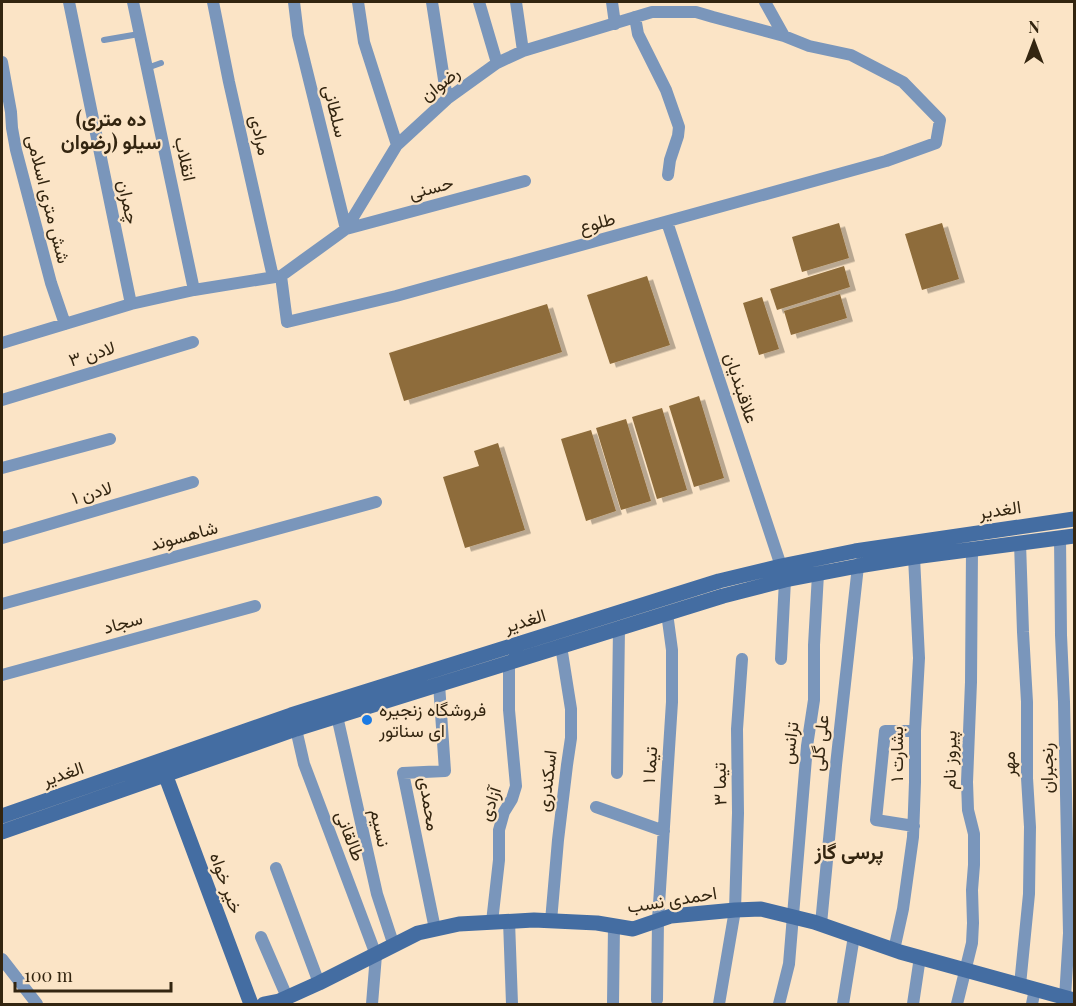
<svg xmlns="http://www.w3.org/2000/svg" width="1076" height="1006" viewBox="0 0 1076 1006" font-family="'Playfair Display',Vazirmatn,serif">
<style>
.building{fill:#8e6c3a;filter:url(#shadow)}
.lines{fill:none;stroke-linecap:round;stroke-linejoin:round}
.lane{stroke:#7a96bb;stroke-width:6}
.street{stroke:#7a96bb;stroke-width:12}
.secondary{stroke:#446da2;stroke-width:15}
.poi-dot{fill:#1b7ae3;stroke:#fbe4c6;stroke-width:2}
.labels{text-anchor:middle;stroke-width:4.5;stroke-linejoin:round;paint-order:stroke}
.street-label{font-size:18px;fill:#332510;stroke:#fbe4c6}
.poi-label{font-size:18px;fill:#332510;stroke:#fbe4c6;text-anchor:start}
.neighbourhood-label{font-size:20px;font-weight:bold;fill:#332510;stroke:#fbe4c6}
</style>
<defs>
<filter id="shadow"><feDropShadow dx="6" dy="3.5" stdDeviation="0" flood-color="#0004"/></filter>
</defs>
<rect width="100%" height="100%" fill="#fbe4c6"/>
<path class="building" d="M839 223 849 258 802 272 792 237Z
M942 223 959 279 922 290 905 234Z
M844 266 850 287 777 310 770 289Z
M647 276 670 345 610 364 587 295Z
M840 294 847 318 791 335 784 311Z
M762 297 779 349 759 355 743 303Z
M547 304 562 352 404 401 389 353Z
M699 396 724 478 694 487 669 406Z
M662 408 687 490 657 499 632 417Z
M626 419 651 501 621 510 596 428Z
M591 430 616 511 586 521 561 439Z
M498 443 525 530 465 548 443 477 479 466 474 451Z"/>
<g class="lines">
<path class="lane" d="M104 40 139 34
M147 68 161 63"/>
<path class="street" d="M69 2 131 304
M133 2 194 290
M213 2 229 82 273 277
M294 2 298 35 346 229 525 181
M358 2 364 42 397 145
M432 2 447 99
M479 2 497 63
M516 2 523 51
M612 2 615 24
M765 2 784 36
M635 17 638 34 666 90 679 127 678 136 670 160 668 175
M2 62 11 112 12 128 16 150 51 283 65 324
M667 222 781 566
M2 343 131 304 194 290 281 276 346 229 397 145 447 99 497 63 523 51 652 12H696L713 17 784 36 809 46 851 55 903 82 940 120 936 143 886 161 396 296 287 322 281 276
M2 400 193 342
M2 468 110 439
M1060 537 1061 635 1064 702 1069 933 1065 998
M2 538 193 482
M2 604 376 502
M781 659 785 580
M2 675 255 606
M337 716 377 894 394 946
M296 729 304 764 376 955 372 1004
M617 773 619 628
M596 807 664 831
M914 826 876 820 885 731H915
M276 868 319 983
M509 921 512 1004
M551 921 558 840 567 765 571 738V709L561 646
M492 922 499 860V830L504 812 512 799 516 786 509 710V662
M821 924 836 765 858 566
M435 929 403 773 445 771 439 684
M261 937 287 997
M894 950 903 909 913 837 915 782V731L919 658 914 557
M2 959 37 1004
M1020 985 1029 894 1030 827 1027 778V702L1023 632 1020 543
M657 1000 658 920 672 702V650L667 613
M613 1004 614 926
M719 1004 735 910 738 813 737 729 742 659
M779 1004 789 964 807 746 814 700V645L818 574
M843 1004 854 936
M913 1004 920 957
M957 1004 972 943 973 923 972 890 974 865V834L968 810 967 782 971 682 972 550
M1032 1004 1035 989"/>
<path class="secondary" d="M165 774 251 1004
M2 816 291 715 719 581 781 566 855 551 1074 519
M2 832 296 729 723 596 785 580 858 566 914 557 1074 536
M264 1004 279 1001 319 983 418 933 459 924 534 920 597 923 633 929 671 916 735 910 761 909 814 922 900 952 1074 1000"/>
</g>
<circle class="poi-dot" cx="367" cy="720" r="6"/>
<g class="labels">
<g class="street-label">
<text transform="translate(440 84) rotate(-38)" y="6">رضوان</text>
<text transform="translate(335 111) rotate(76)" y="6">سلطانی</text>
<text transform="translate(260 135) rotate(77)" y="6">مرادی</text>
<text transform="translate(185 159) rotate(78)" y="6">انقلاب</text>
<text transform="translate(431 188) rotate(-15)" y="6">حسنی</text>
<text transform="translate(48 199) rotate(76)" y="6">شش متری اسلامی</text>
<text transform="translate(128 202) rotate(78)" y="6">چمران</text>
<text transform="translate(597 223) rotate(-15)" y="6">طلوع</text>
<text transform="translate(92 354) rotate(-17)" y="6">لادن ۳</text>
<text transform="translate(741 388) rotate(72)" y="6">علاقبندیان</text>
<text transform="translate(92 493) rotate(-16)" y="6">لادن ۱</text>
<text transform="translate(1000 510) rotate(-8)" y="6">الغدیر</text>
<text transform="translate(184 536) rotate(-15)" y="6">شاهسوند</text>
<text transform="translate(525 621) rotate(-17)" y="6">الغدیر</text>
<text transform="translate(123 623) rotate(-15)" y="6">سجاد</text>
<text transform="translate(790 743) rotate(-83)" y="6">ترانس</text>
<text transform="translate(820 743) rotate(-84)" y="6">علی گلی</text>
<text transform="translate(897 754) rotate(-90)" y="6">بشارت ۱</text>
<text transform="translate(950 760) rotate(-89)" y="6">پیروز نام</text>
<text transform="translate(1009 764) rotate(-91)" y="6">مهر</text>
<text transform="translate(650 765) rotate(-86)" y="6">تیما ۱</text>
<text transform="translate(1047 768) rotate(-90)" y="6">رنجبران</text>
<text transform="translate(63 774) rotate(-19)" y="6">الغدیر</text>
<text transform="translate(547 781) rotate(-83)" y="6">اسکندری</text>
<text transform="translate(720 784) rotate(-91)" y="6">تیما ۳</text>
<text transform="translate(429 804) rotate(81)" y="6">محمدی</text>
<text transform="translate(490 804) rotate(-71)" y="6">آزادی</text>
<text transform="translate(380 828) rotate(78)" y="6">نسیم</text>
<text transform="translate(350 836) rotate(69)" y="6">طالقانی</text>
<text transform="translate(226 883) rotate(70)" y="6">خیر خواه</text>
<text transform="translate(672 900) rotate(-9)" y="6">احمدی نسب</text>
</g>
<g class="poi-label">
<text x="379" y="716">فروشگاه زنجیره<tspan x="379" dy="21">ای سناتور</tspan></text>
</g>
<g class="neighbourhood-label">
<text x="111" y="126">(ده متری<tspan x="111" dy="23">سیلو (رضوان</tspan></text>
<text x="849" y="859">پرسی گاز</text>
</g>
</g>
<rect width="1076" height="1006" fill="none" stroke="#332510" stroke-width="6"/>
<g transform="translate(1034 42)" stroke="#fbe4c6" stroke-width="4.5" paint-order="stroke">
<path d="M0-4.5L10 22L0 15L-10 22Z" fill="#332510"/>
<text y="-9" font-size="16" font-weight="bold" text-anchor="middle" fill="#332510">N</text>
</g>
<path d="M15 982v9h156v-9" fill="none" stroke="#332510" stroke-width="3"/>
<text x="24" y="982" font-size="18" fill="#332510" stroke="#fbe4c6" stroke-width="4.5" paint-order="stroke">100 m</text>
</svg>
